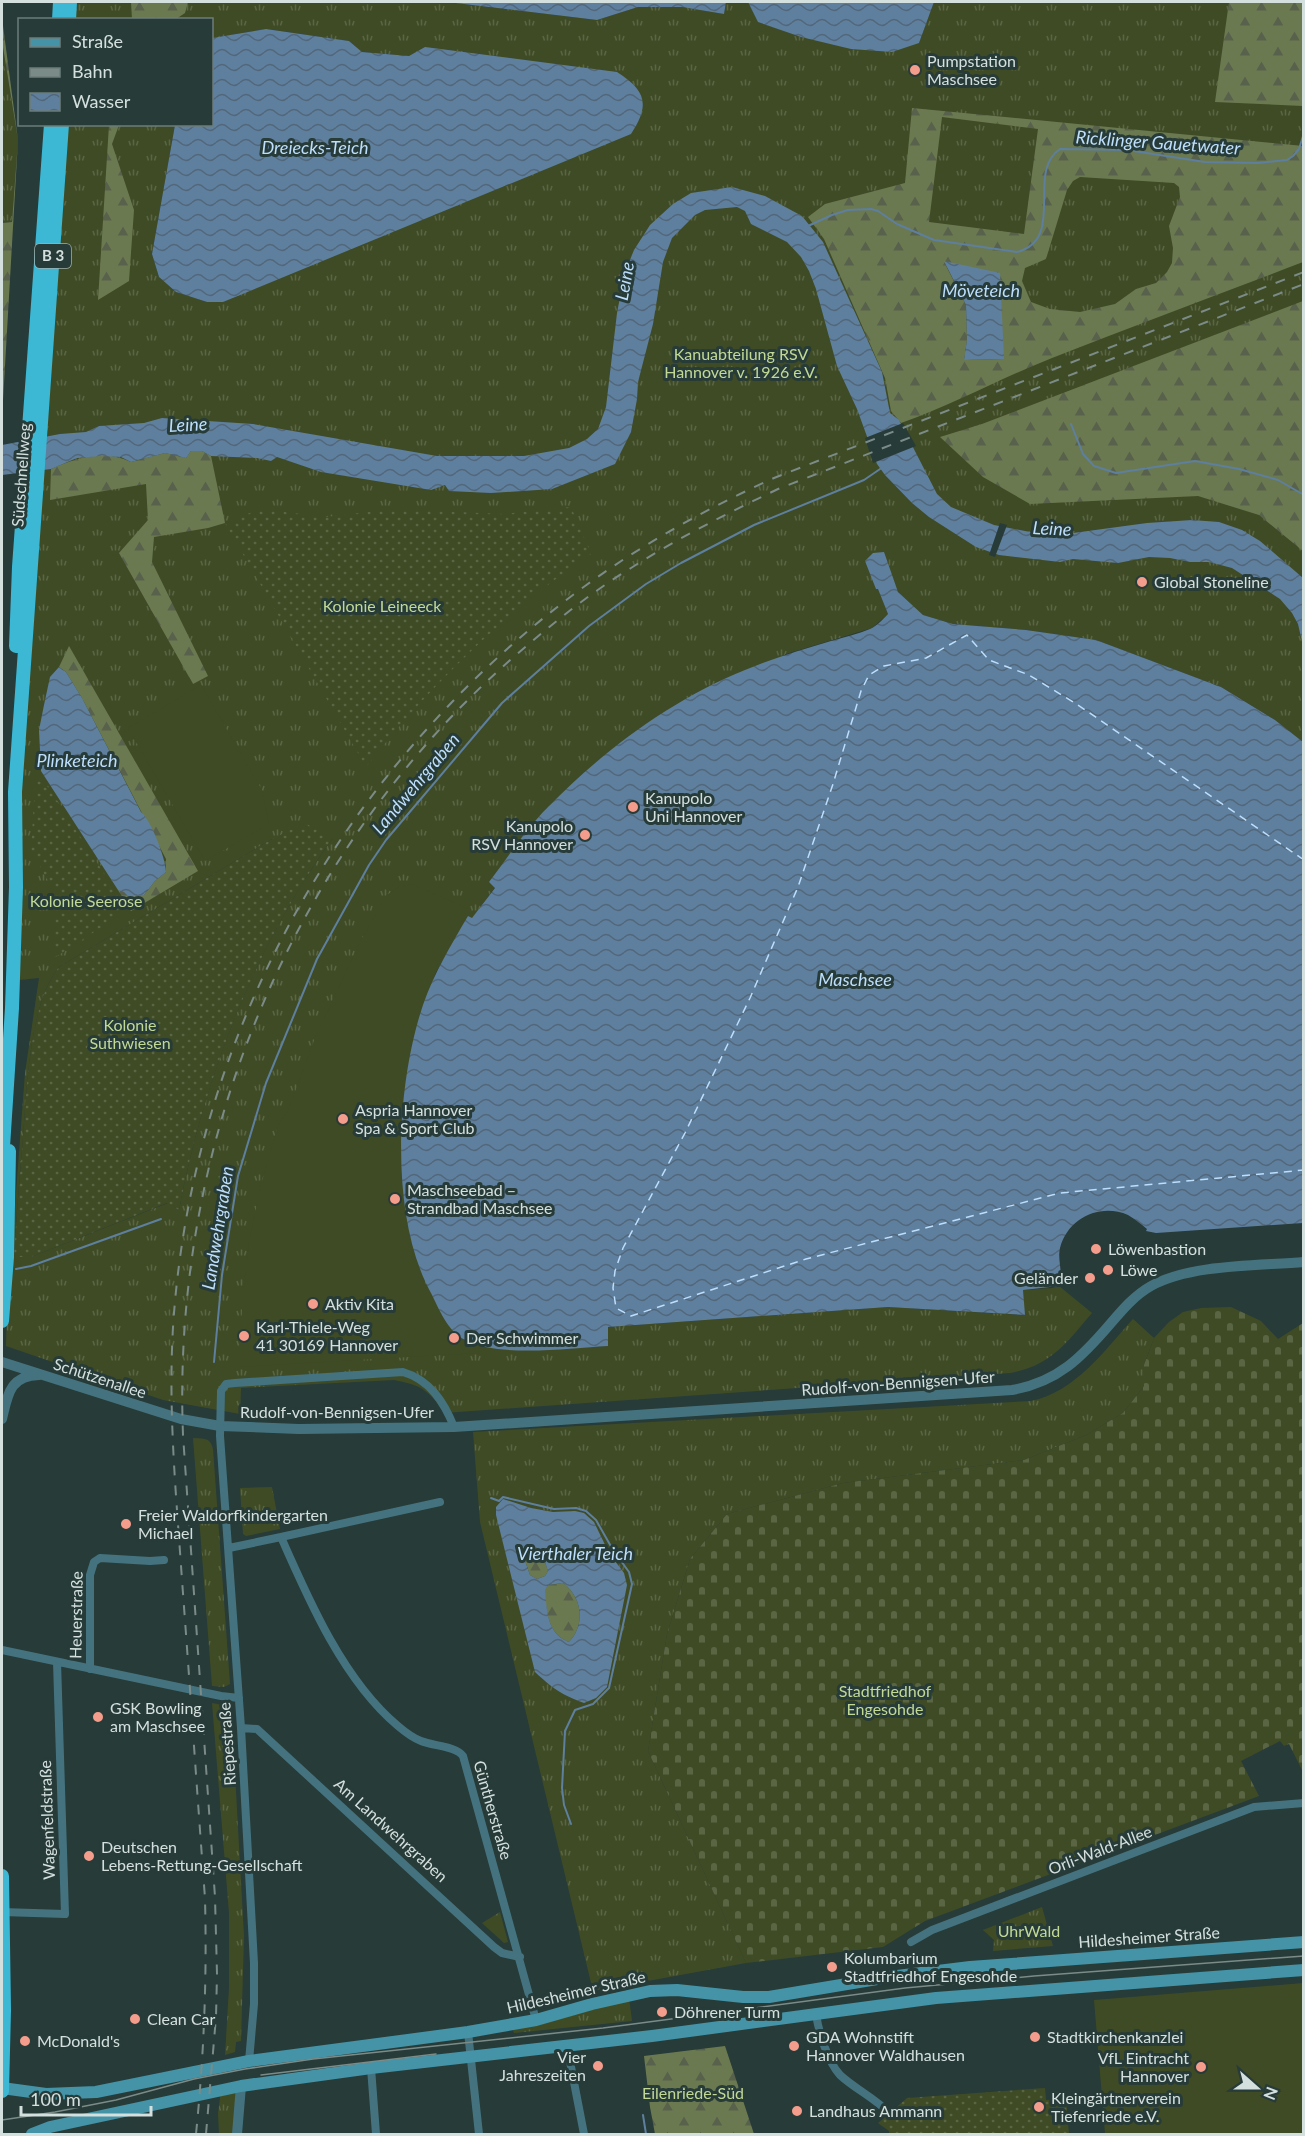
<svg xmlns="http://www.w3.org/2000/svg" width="1305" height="2136" viewBox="0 0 1305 2136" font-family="Lato,sans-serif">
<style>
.grass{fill:url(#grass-tufts);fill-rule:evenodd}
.forest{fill:url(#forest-firs);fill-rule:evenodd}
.cemetery{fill:url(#cemetery-stones)}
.garden{fill:url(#garden-dots)}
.pitch{fill:#3f4b25}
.water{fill:url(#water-waves);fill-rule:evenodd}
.pier{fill:#273b38}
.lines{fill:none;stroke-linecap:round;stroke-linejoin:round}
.stream{stroke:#5e7f9e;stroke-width:2}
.ferry{stroke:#bddefc;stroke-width:1.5;stroke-dasharray:8 6;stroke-linecap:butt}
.minor{stroke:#44737f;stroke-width:8}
.tertiary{stroke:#44737f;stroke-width:10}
.secondary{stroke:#4493a7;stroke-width:12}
.trunk{stroke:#3cb8d4;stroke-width:14}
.tram{stroke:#7b8b88;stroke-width:1.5}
.rail{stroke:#7b8b88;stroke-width:2;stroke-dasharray:10 10;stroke-linecap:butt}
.trunk-bridge{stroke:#3cb8d4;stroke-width:14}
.poi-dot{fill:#f49d8c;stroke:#273b38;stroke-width:2}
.labels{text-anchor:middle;stroke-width:6;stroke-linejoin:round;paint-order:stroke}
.shield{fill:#273b38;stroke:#a0aeac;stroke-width:1.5}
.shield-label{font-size:15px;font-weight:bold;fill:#d4e0de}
.poi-label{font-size:16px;fill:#d4e0de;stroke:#273b38;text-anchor:start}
.park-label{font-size:16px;fill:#c2d996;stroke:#273b38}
.street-label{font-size:16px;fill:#d4e0de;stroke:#273b38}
.water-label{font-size:18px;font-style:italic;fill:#bddefc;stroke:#273b38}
</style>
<defs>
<pattern id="grass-tufts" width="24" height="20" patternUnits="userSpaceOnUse" patternTransform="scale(1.5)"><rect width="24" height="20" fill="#3f4b25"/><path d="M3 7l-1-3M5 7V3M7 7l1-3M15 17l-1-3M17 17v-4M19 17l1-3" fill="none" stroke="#5a6544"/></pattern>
<pattern id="forest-firs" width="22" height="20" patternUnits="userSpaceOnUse" patternTransform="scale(1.5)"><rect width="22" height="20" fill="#6b7951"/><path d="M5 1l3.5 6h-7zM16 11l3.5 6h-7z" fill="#58614b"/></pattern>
<pattern id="cemetery-stones" width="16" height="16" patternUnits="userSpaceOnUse" patternTransform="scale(1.5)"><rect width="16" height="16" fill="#3f4b25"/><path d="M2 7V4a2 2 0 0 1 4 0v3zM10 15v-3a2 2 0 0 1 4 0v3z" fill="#5a6544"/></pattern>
<pattern id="garden-dots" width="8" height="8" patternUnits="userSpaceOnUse" patternTransform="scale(1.5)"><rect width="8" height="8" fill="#3f4b25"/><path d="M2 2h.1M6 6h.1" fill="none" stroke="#5a6544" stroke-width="1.8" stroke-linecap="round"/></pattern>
<pattern id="water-waves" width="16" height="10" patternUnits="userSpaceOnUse" patternTransform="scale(1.5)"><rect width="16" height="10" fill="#5e7f9e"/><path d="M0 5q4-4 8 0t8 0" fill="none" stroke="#52677a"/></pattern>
</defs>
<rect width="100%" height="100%" fill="#273b38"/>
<path class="grass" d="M77 2H447L597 20 638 7H682L724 14 726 2H748L759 22 801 37 919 43 934 2H1303V742L1275 720 1221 687 1096 640 1026 630 953 624 923 615 898 592 894 583 896 582 878 588 888 614 872 628 786 654 547 808 489 882 495 887 472 919 468 916 436 972 423 1004 464 1340C512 1356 559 1348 608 1346V1327L888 1307 1024 1315 1023 1290 1052 1288 1059 1286 1092 1313C1067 1342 1051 1366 1010 1373L444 1413C429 1390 421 1385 394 1380L241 1388 240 1414 163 1400 6 1346 7 1312 25 1073 39 978 8 981 68 125H175L152 254 159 277 176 292 207 302H223L426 47 409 56 362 52 349 41 266 29 212 38V20L75 19ZM272 839H332C254 948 204 1078 179 1210L168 1203 31 1257 14 1256C16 1216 20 1176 23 1137 27 1089 29 1004 59 967Z
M2 41 18 140 12 222 2 223Z
M1133 1319 1154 1338 1144 1365V1386L1123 1413 1086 1435 1024 1460 843 1483 727 1514 690 1559 667 1634 648 1751 746 1963 593 1991 480 1522 473 1432 1031 1401C1075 1392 1104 1351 1133 1319Z
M193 1438C204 1439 210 1437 213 1449L230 1684 224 1687 212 1686Z
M272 1487 280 1529 246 1536 243 1534 240 1488Z
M212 1703 223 1705 232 1720 244 1936 241 2041 236 2042 235 2052 225 2055 229 1988V1913Z
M1042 1907 1053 1946 993 1951 994 1940 983 1930Z
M500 1912 508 1942 504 1943 482 1923Z
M629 1998 632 2021 514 2033 513 2030Z
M241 2086 238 2134H219L218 2114 221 2090Z"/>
<path class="forest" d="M131 2H188L185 13 176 19H132Z
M1229 2H1303V106L1215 102Z
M2 18 18 140 2 418V223L12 222 18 140 2 41Z
M912 108 1303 146V262C1220 294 1135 325 1052 358 1001 378 953 405 901 423L891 411 885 378 824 239 808 217 825 204 905 183ZM942 117 1038 129 1024 234 929 222ZM1080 177 1174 183 1179 187 1180 197 1169 226 1173 248 1172 263 1167 272 1156 283 1136 289 1115 304 1080 312 1050 309 1031 302 1022 281 1025 268 1046 259 1067 190 1073 181ZM944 262 1004 359 964 360 967 340 966 305Z
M109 125H119L112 144 134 210 129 281 98 300Z
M1303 301V551L1259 515 1198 496 1030 504 983 477 940 437 982 424Z
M196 450 202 451 211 456 225 523 208 528 154 537 152 562 208 676 193 684 119 553 148 520 146 484 50 500 51 469C77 458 103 449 131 462L165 453 186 458 191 451Z
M69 646 198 871 131 911 118 890 144 895 155 881 166 872V859L82 698 66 672 59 667Z
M533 1546 541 1550 548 1571 545 1576 537 1579 530 1575 523 1555 527 1548Z
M563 1583C582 1597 586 1624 569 1642 547 1634 547 1611 544 1590L548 1585Z
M725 2046 754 2134H655L650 2107 644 2056Z"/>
<path class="cemetery" d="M1231 1307 1261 1321 1278 1339 1303 1323V1772L1289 1744 1284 1746 1280 1741 1241 1761 1259 1796 925 1921 883 1947 746 1963 648 1751 667 1634 690 1559 727 1514 843 1483 1024 1460 1086 1435 1123 1413 1144 1386V1365L1154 1338 1169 1322 1183 1312 1201 1308Z"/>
<path class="garden" d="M571 507 591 554C505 612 430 686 366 767L225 523 260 509 326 517 393 509 503 514Z
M36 769 128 910 54 958 56 895 31 850Z
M305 823 332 839C254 948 204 1079 179 1210L167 1203 31 1257H14C16 1217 20 1177 23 1137 27 1089 29 1004 59 967L272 839Z
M1045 2088 1046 2100 1066 2099 1069 2134H889V2131L878 2123 907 2098Z"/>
<path class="pitch" d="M201 685 262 790 269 824 205 861 128 728Z
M412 884 464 907 462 911 468 916 436 972 413 1038 407 1074 403 1186 411 1235 425 1283 464 1340 486 1347 477 1353 239 1367 243 1292 249 1242 262 1181 278 1126 288 1111 315 1038 361 940 387 895 400 886Z
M1303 1983V2134H1105L1094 2000Z"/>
<path class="water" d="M447 2H726L724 14 682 7H638L597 20Z
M748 2H934L919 43 892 52 851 49 801 37 758 22Z
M266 29 349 41 362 52 409 56 425 47 617 72C645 90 651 104 631 134L223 302H207L176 292 159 277 152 254 175 125 212 124V38Z
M732 187 765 196 802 216 823 242 882 372 890 413 899 420 937 494 951 507 994 525 1051 536 1147 523 1192 520 1219 522 1242 530 1260 541 1303 578V646L1298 624 1292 613 1280 599 1232 568 1209 562H1190L1170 558 1149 557 1118 563 1073 559 1060 562 999 555 976 547 929 517 912 503 885 475 877 464 857 409 837 366 816 289 809 271 801 257 787 242 751 224 745 211 737 207 705 210 695 215 672 238 663 262 653 324 638 382 637 399 631 432 615 464 552 489 491 493 449 491 445 485 431 490 321 472 277 457 271 461 257 458 211 456 202 451H191L186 458 165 453 131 462 121 457 101 456 77 458 51 469 2 475V445L60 434 86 432 99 426 144 423 162 418 253 424 437 456H524L569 448 587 439 598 429 606 407 617 313 625 272 634 250 650 225 673 204 691 193Z
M944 261 1000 273 1004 359 964 360 967 340 966 305Z
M884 552 898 592 923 615 953 624 1026 630 1096 640 1221 687 1275 720 1303 742V1223L1156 1233 1146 1231 1147 1229C1141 1224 1135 1219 1128 1215 1100 1203 1068 1218 1060 1248 1057 1260 1064 1275 1059 1286L1023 1290 1025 1315 888 1307 608 1327V1346C568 1348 501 1358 465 1340 448 1332 439 1309 431 1293 389 1217 396 1085 423 1005 434 973 451 945 468 916L472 918 495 888 489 882C508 857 526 829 548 807 604 750 671 700 745 670 773 658 802 650 831 641 844 637 858 634 870 629 877 626 883 619 888 614L878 589H876L865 561 873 553Z
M59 667 66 672 82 698 141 812C151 820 166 859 166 872L155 881 144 895 129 897 124 892 118 890 41 771 39 730 44 705 50 677Z
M503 1499 531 1508 553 1512 575 1511 584 1513 594 1522 609 1553 624 1573 627 1585 607 1687 596 1698 584 1703C562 1695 552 1688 535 1672L496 1515V1507ZM533 1546 541 1550 548 1571 545 1576 537 1579 530 1575 523 1555 527 1548ZM563 1583C582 1597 586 1624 569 1642 547 1634 547 1611 545 1590L548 1585Z"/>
<path class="pier" d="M903 423 916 446 873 463 865 438Z
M1000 523 1007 525 995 557 989 555Z"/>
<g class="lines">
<path class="stream" d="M808 226 832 215 848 210 871 209 878 211 897 224 934 240 1017 252C1067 239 1025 172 1060 149L1127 150 1205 162 1258 163 1287 160 1293 156 1299 149 1304 133
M1071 424 1083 454 1094 466 1116 473 1195 461 1239 469 1278 480 1304 495
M16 1269 31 1266 161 1219
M214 1362 222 1275 238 1176 266 1083 317 959 369 865 386 840 502 703 589 626 646 584 681 563 754 525 864 480 883 467
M491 1498 499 1501 503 1497 554 1509 576 1508 586 1511 596 1520 613 1550 629 1572 632 1584 609 1688 593 1704 575 1710 565 1731 562 1788 564 1805 571 1824
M643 2115 646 2134"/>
<path class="ferry" d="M1304 860 1078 705 1029 675 989 660 967 635 926 658 884 666 869 675 861 691 833 784 798 887 750 998 685 1133 623 1248 615 1271 613 1288 616 1308 631 1316 806 1259 1060 1193 1304 1170"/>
<path class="minor" d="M281 1537 440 1502
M229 1548 281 1537C309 1601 344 1681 398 1726 405 1732 413 1738 421 1741 433 1746 456 1746 463 1756L536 2020
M2 1650 221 1696 239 1698
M90 1669V1575L94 1562 100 1558 150 1561 164 1560
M241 1728 257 1729 494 1947 502 1953 520 1957
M2 1912 65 1914 57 1662
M911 1942 932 1930 1254 1807 1304 1803
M816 2013C818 2031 828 2062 840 2075 855 2089 875 2098 889 2113
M468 2032 479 2134
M567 2046 584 2134
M249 2061 254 2004V1963L241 1728 220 1436 221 1391 226 1384 235 1383 403 1372C430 1380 444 1402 454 1427
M371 2068 376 2134"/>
<path class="tertiary" d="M2 1362 181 1419 220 1426 299 1429 454 1427 1012 1390C1058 1382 1082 1357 1111 1323 1123 1309 1135 1295 1151 1286 1191 1264 1258 1266 1304 1262
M2 1419C8 1395 9 1376 39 1375
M237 2134 241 2086"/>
<path class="secondary" d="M2 2088 46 2094 96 2092 249 2061 468 2032 536 2020 592 2004 650 1991 677 1990 743 1997H769L889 1977 970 1967 1304 1942
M32 2134 50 2127 241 2086 371 2068 652 2036 936 1998 1304 1970"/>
<path class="trunk" d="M59 20 60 2
M69 20 70 2
M16 646 19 567 51 124
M2 1162 12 1008 16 887 15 792 62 124
M2 1321 7 1257 9 1151"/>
<path class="tram" d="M261 2075 436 2054
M2 2120 55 2112 116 2100 194 2079 245 2069 313 2059 603 2028 905 1988 1034 1976 1304 1956"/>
<path class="rail" d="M196 2134C204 2054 207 1979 205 1898 197 1792 190 1686 182 1580 176 1492 167 1402 174 1313 197 1022 351 757 585 586 644 543 708 508 774 478L1304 272
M206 2134 216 2017 217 1974 215 1897 183 1435C171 1134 298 837 530 643 562 616 595 590 631 568 678 538 728 513 778 489L1304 284"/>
<path class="trunk-bridge" d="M2 1876 4 2010 2 2091"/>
</g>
<g class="poi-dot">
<circle cx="915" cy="70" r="6"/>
<circle cx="1142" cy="582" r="6"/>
<circle cx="633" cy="807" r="6"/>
<circle cx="585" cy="835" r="6"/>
<circle cx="343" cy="1119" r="6"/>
<circle cx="395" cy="1199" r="6"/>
<circle cx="1096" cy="1249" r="6"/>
<circle cx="1108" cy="1270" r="6"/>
<circle cx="1090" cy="1278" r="6"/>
<circle cx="313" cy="1304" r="6"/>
<circle cx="244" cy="1336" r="6"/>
<circle cx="454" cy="1338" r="6"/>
<circle cx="126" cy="1524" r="6"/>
<circle cx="98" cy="1717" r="6"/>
<circle cx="89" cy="1856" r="6"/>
<circle cx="832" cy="1967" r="6"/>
<circle cx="662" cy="2012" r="6"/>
<circle cx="135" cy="2019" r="6"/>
<circle cx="1035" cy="2037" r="6"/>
<circle cx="25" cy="2041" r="6"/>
<circle cx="794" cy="2046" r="6"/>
<circle cx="598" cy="2066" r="6"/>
<circle cx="1201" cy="2067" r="6"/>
<circle cx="1039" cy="2107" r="6"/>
<circle cx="797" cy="2111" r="6"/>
</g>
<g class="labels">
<rect class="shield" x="35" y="244" width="36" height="24" rx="4.5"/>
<g class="shield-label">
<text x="53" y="261">B 3</text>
</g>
<g class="poi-label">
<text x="927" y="67">Pumpstation<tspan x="927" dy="18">Maschsee</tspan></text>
<text x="1154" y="588">Global Stoneline</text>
<text x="645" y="804">Kanupolo<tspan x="645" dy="18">Uni Hannover</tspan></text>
<text x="573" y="832" text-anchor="end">Kanupolo<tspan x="573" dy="18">RSV Hannover</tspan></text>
<text x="355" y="1116">Aspria Hannover<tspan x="355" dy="18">Spa &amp; Sport Club</tspan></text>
<text x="407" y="1196">Maschseebad –<tspan x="407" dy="18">Strandbad Maschsee</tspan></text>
<text x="1108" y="1255">Löwenbastion</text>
<text x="1120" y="1276">Löwe</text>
<text x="1078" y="1284" text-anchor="end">Geländer</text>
<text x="325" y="1310">Aktiv Kita</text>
<text x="256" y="1333">Karl-Thiele-Weg<tspan x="256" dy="18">41 30169 Hannover</tspan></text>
<text x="466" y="1344">Der Schwimmer</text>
<text x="138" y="1521">Freier Waldorfkindergarten<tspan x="138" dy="18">Michael</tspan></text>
<text x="110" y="1714">GSK Bowling<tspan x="110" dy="18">am Maschsee</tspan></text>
<text x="101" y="1853">Deutschen<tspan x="101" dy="18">Lebens-Rettung-Gesellschaft</tspan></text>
<text x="844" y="1964">Kolumbarium<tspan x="844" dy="18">Stadtfriedhof Engesohde</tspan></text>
<text x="674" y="2018">Döhrener Turm</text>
<text x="147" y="2025">Clean Car</text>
<text x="806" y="2043">GDA Wohnstift<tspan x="806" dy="18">Hannover Waldhausen</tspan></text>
<text x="1047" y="2043">Stadtkirchenkanzlei</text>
<text x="37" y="2047">McDonald's</text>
<text x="586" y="2063" text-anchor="end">Vier<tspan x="586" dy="18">Jahreszeiten</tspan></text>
<text x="1189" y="2064" text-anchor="end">VfL Eintracht<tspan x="1189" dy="18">Hannover</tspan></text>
<text x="1051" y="2104">Kleingärtnerverein<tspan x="1051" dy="18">Tiefenriede e.V.</tspan></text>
<text x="809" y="2117">Landhaus Ammann</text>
</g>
<g class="park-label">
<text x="741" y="360">Kanuabteilung RSV<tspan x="741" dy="18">Hannover v. 1926 e.V.</tspan></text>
<text x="382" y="612">Kolonie Leineeck</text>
<text x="86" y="907">Kolonie Seerose</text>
<text x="130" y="1031">Kolonie<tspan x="130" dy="18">Suthwiesen</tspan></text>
<text x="885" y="1697">Stadtfriedhof<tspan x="885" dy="18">Engesohde</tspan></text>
<text x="1029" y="1937">UhrWald</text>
<text x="693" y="2099">Eilenriede-Süd</text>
</g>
<g class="street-label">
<text transform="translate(21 475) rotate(-86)" y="6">Südschnellweg</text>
<text transform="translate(100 1378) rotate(18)" y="6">Schützenallee</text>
<text transform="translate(898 1383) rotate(-4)" y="6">Rudolf-von-Bennigsen-Ufer</text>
<text x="337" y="1418">Rudolf-von-Bennigsen-Ufer</text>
<text transform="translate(76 1615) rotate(-89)" y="6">Heuerstraße</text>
<text transform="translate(227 1744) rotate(-94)" y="6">Riepestraße</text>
<text transform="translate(493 1810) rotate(74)" y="6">Güntherstraße</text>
<text transform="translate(47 1820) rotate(-92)" y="6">Wagenfeldstraße</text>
<text transform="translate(391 1830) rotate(42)" y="6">Am Landwehrgraben</text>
<text transform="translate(1100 1850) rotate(-21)" y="6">Orli-Wald-Allee</text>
<text transform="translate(1149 1937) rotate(-4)" y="6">Hildesheimer Straße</text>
<text transform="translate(576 1992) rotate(-13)" y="6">Hildesheimer Straße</text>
</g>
<g class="water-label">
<text transform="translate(1158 143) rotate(4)" y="6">Ricklinger Gauetwater</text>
<text x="315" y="154">Dreiecks-Teich</text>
<text transform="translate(625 281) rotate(-80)" y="6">Leine</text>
<text x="981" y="297">Möveteich</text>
<text transform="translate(188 425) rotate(-3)" y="6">Leine</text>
<text transform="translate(1052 529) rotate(3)" y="6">Leine</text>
<text x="77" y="767">Plinketeich</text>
<text transform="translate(416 784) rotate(-50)" y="6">Landwehrgraben</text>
<text x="855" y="986">Maschsee</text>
<text transform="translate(218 1228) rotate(-81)" y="6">Landwehrgraben</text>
<text x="575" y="1560">Vierthaler Teich</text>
</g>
</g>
<rect width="1305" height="2136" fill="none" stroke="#d4e0de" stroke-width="6"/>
<rect x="18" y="18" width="195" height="108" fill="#273b38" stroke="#6c7d7a" stroke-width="1.5"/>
<rect x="30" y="38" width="30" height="9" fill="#4493a7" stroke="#6c7d7a" stroke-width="1.5"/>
<text x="72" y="48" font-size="18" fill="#d4e0de">Straße</text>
<rect x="30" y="68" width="30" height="9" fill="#7b8b88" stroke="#6c7d7a" stroke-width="1.5"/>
<text x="72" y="78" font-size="18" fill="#d4e0de">Bahn</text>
<rect x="30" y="93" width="30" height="18" fill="url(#water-waves)" stroke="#6c7d7a" stroke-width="1.5"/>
<text x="72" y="108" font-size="18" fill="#d4e0de">Wasser</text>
<g transform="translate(1257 2088) rotate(111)" stroke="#273b38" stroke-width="4.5" paint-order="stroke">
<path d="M0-4.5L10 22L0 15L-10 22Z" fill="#d4e0de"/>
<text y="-9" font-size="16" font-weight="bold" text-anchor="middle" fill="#d4e0de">N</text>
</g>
<path d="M21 2106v9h130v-9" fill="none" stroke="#d4e0de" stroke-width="3"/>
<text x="30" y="2106" font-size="18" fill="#d4e0de" stroke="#273b38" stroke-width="4.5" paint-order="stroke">100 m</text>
</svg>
